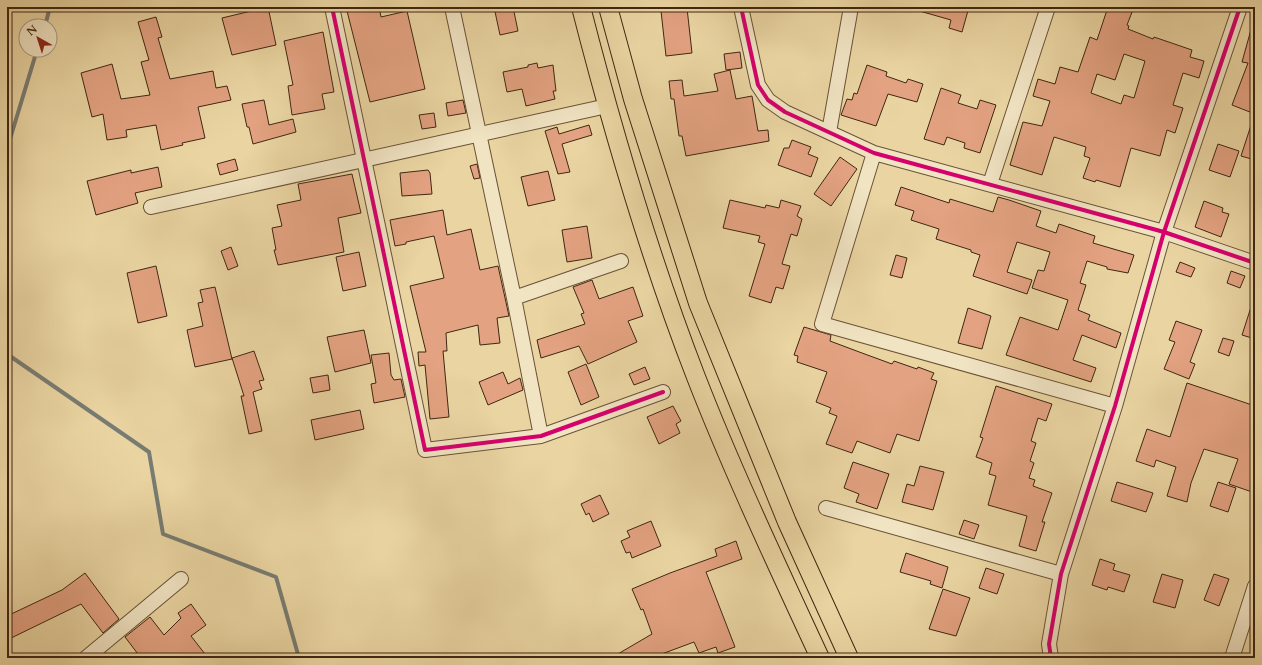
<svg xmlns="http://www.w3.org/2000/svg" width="1262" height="665" viewBox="0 0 1262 665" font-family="Cardo,serif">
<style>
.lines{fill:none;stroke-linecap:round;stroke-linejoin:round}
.stream{stroke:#787c72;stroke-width:4}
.building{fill:#e3a281;stroke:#3f2712;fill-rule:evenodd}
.minor-casing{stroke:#6a5236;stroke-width:16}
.major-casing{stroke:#3f2712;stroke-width:20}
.minor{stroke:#f1e4c3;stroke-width:14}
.major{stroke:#ead5a2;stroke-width:18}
.cycleway-casing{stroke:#f1e4c3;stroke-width:6}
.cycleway{stroke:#d6006c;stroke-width:4}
</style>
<rect width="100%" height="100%" fill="#ead5a2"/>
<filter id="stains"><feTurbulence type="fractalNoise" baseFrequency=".005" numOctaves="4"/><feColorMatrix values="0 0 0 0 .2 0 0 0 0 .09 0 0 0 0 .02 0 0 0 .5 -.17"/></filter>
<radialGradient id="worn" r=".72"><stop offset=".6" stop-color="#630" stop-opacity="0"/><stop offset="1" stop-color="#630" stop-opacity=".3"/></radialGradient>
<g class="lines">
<path class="stream" d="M45 26 50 7
M7 149 37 50
M7 354 149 452 163 534 276 577 299 658"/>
</g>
<path class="building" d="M268 7 276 45 232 55 222 18Z
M346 7H379L381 17 407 11 425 89 370 102Z
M494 7H513L518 31 500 35Z
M917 7H969L962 32 949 28 951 20 916 10Z
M1108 7H1134L1127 25 1129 26 1128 29 1153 39 1154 37 1192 50 1190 57 1204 61 1199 78 1183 73 1173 105 1183 108 1175 133 1167 130 1160 156 1131 148 1120 187 1096 180 1095 182 1083 178 1090 158 1084 156 1086 147 1054 137 1042 175 1010 165 1023 122 1042 126 1050 101 1033 96 1038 79 1055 84 1060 67 1078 72 1090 37 1097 40ZM1124 54 1145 61 1134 98 1124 95 1121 104 1091 93 1097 74 1115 80Z
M687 8 692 53 666 56 661 11Z
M156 17 162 37 158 38 170 79 213 71 216 88 227 86 231 100 198 107 205 138 182 143 183 145 161 150 156 125 126 130 127 137 107 140 103 114 92 117 81 73 112 64 121 99 150 95 141 62 149 60 138 22Z
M1252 26 1255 27V114L1232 105 1248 63 1242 62Z
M323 32 334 92 322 94 325 109 292 115 288 86 293 85 284 41Z
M740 52 742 68 726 70 724 54Z
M537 63 538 68 553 65 556 91H553L555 99 526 106 522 89 507 92 503 72 528 67V65Z
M867 65 887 72 886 76 906 83 908 79 923 84 917 102 888 94 876 126 841 115 847 99 852 100 854 93 857 94Z
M730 70 736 99 752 96 758 131 768 130 769 141 686 156 682 136H679L674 99H671L669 81 682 80 684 96 718 91 714 74Z
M941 88 961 95 958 103 977 109 980 100 996 105 980 153 964 148 965 143 947 137 944 145 924 139Z
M264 100 269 125 293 119 296 132 253 144 249 127H247L242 104Z
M463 100 466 113 448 116 446 103Z
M434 113 436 127 422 129 419 115Z
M1253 119 1255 120V160L1241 156Z
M589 125 592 135 562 144 570 172 558 174 545 131 557 127 559 134Z
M792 140 811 147 808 154 818 158 811 177 778 165 784 148H789Z
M1218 144 1239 151 1230 177 1209 170Z
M840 157 857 169 831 206 814 194Z
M235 159 238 170 220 175 217 164Z
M477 164 480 178 474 179 470 166Z
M158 167 162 187 135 193 138 203 96 215 87 181 131 170V173Z
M428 170 430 173 432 194 402 196 400 173Z
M548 171 555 200 528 206 521 177Z
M352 174 361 213 338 218 344 252 278 265 274 250H276L272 228 282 226 277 205 301 200 298 184Z
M901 187 949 203 950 199 993 212 998 197 1009 200 1041 211 1036 226 1056 233 1059 224 1095 236 1093 243 1134 255 1128 273 1107 269V267L1087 261 1080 283 1086 285 1078 310 1090 315 1088 320 1121 333 1116 348 1082 335 1073 360 1096 368 1091 382 1006 355 1020 317 1058 330 1068 300 1032 288 1038 270 1044 271 1050 252 1017 242 1007 272 1032 280 1027 294 973 276 980 255 971 252V250L936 239 939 229 911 220 914 211 895 205Z
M730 200 765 208 766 205 779 208 781 200 801 206 797 216 802 219 797 236 791 234 782 264 790 266 783 289 776 287 771 303 749 296 765 244 758 242 760 236 723 228Z
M1204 201 1223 208 1222 212 1229 214 1221 237 1195 227Z
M443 210 447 235 471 229 480 270 498 266 509 316 497 318 500 343 480 345 478 325 446 333 447 351H443L449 417 430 419 425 365 419 366 418 352H426L410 286 444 278 434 236 406 242V244L395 246 390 220Z
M587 226 592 258 567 262 562 230Z
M231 247 238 266 228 270 221 251Z
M359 252 366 286 343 291 336 257Z
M896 255 907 258 902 278 890 275Z
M1180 262 1195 268 1191 277 1176 272Z
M156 266 167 316 138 323 127 273Z
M1231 271 1245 276 1240 288 1227 283Z
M592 280 599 299 633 287 643 316 628 321 637 342 588 364 579 346 541 358 537 340 585 324 581 314 584 313 573 287Z
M215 287 232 359 195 367 187 330 203 326 198 303 203 302 200 290Z
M1253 301 1255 302V339L1242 335Z
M968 308 991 316 982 349 958 343Z
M1176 321 1202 330 1190 362 1195 364 1189 379 1164 369 1175 342 1169 340Z
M804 327 831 335 830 341 862 353 892 364 894 361 917 369 918 367 934 373 931 379 937 381 919 441 897 434 890 453 857 441 852 453 826 444 837 416 829 413 831 408 816 402 827 372 797 362 798 356 794 355Z
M364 330 371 363 335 372 327 337Z
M1223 338 1234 341 1229 356 1218 352Z
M254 351 264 380 259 381 262 389 253 392 262 431 249 434 241 396H244L232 358Z
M389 353 391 375 394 380 401 379 405 397 374 403 371 384 376 383 371 355Z
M586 364 599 397 581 405 568 372Z
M645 367 650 379 634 385 629 374Z
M503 372 508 384 520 378 523 390 488 405 479 382Z
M328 375 330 390 313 393 310 378Z
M1187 383 1255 406V493L1229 484 1238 459 1204 449 1191 483 1187 502 1167 496 1176 467 1156 460 1154 467 1136 461 1147 429 1170 437Z
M996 386 1052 404 1046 421 1038 418 1031 441 1036 443 1030 461 1034 463 1029 478 1035 480 1033 486 1052 493 1042 522H1045L1036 551 1019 546 1027 516 988 505 996 476 989 474 992 463 976 457 983 438 980 437Z
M673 406 681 421 676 424 680 433 659 444 647 417Z
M360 410 364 429 315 440 311 420Z
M853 462 889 474 877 509 856 502 859 494 844 488Z
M920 466 944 472 933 510 902 502 907 484 914 486Z
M1117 482 1153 493 1146 512 1111 501Z
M1218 482 1236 488 1228 512 1210 506Z
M600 495 609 514 593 522 589 513 586 515 581 504Z
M964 520 979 525 974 539 959 534Z
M651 521 661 546 632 558 630 552 626 553 621 541 630 537 627 531Z
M736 541 742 559 706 572 735 647 718 653 716 647 699 653 694 642 651 658H611L652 634 643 609 641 610 632 589 670 573 717 556 715 549Z
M906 553 948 567 942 588 930 584 931 581 900 572Z
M1100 559 1115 564 1113 570 1130 575 1124 592 1108 587 1107 590 1092 585Z
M986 568 1004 574 997 594 979 588Z
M85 573 119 619 103 633 81 604 7 640V616L62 590Z
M1162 574 1183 580 1175 608 1153 602Z
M1214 574 1229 579 1219 606 1204 600Z
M943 589 970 598 956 636 929 629Z
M191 604 206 625 191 636 205 654 199 658H141L125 637 150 617 164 635 181 618 178 613Z"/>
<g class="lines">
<defs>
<path id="minor" d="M332 7 425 450 541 436 663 392
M452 7 514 298 541 436
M741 7 758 85 768 100 785 112 874 153 1164 232 1255 263
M829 132 851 7
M874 153 822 324 1115 406
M990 184 1048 7
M151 207 607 106
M514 298 621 261
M826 508 1061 574
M86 658 181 579
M1051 658 1049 644 1061 574 1115 406 1164 232 1240 7
M1232 658 1255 586"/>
<path id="major" d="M581 7C613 132 649 256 696 377 733 472 777 565 820 658
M608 7 633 99 698 303 787 522 849 658"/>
</defs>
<use href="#minor" class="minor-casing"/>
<use href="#major" class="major-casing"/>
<use href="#minor" class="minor"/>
<use href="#major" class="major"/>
<defs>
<path id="cycleway" d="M332 7 425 450 541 436 663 392
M741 7 758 85 768 100 785 112 874 153 1164 232 1255 263
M1051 658 1049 644 1061 574 1115 406 1164 232 1240 7"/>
</defs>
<use href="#cycleway" class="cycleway-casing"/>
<use href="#cycleway" class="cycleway"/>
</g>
<rect width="1262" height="665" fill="none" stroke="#ead5a2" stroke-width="24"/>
<rect x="8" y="8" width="1246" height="649" fill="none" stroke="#3f2712" stroke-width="2"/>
<rect x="12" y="12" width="1238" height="641" fill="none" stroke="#3f2712"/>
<g transform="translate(38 38) rotate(321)"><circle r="19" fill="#f1e4c3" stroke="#aa987c"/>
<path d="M0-3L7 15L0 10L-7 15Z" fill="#8f2418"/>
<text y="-6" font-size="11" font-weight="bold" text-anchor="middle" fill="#3f2712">N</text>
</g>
<rect width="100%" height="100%" filter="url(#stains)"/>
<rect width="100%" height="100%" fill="url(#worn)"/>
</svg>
